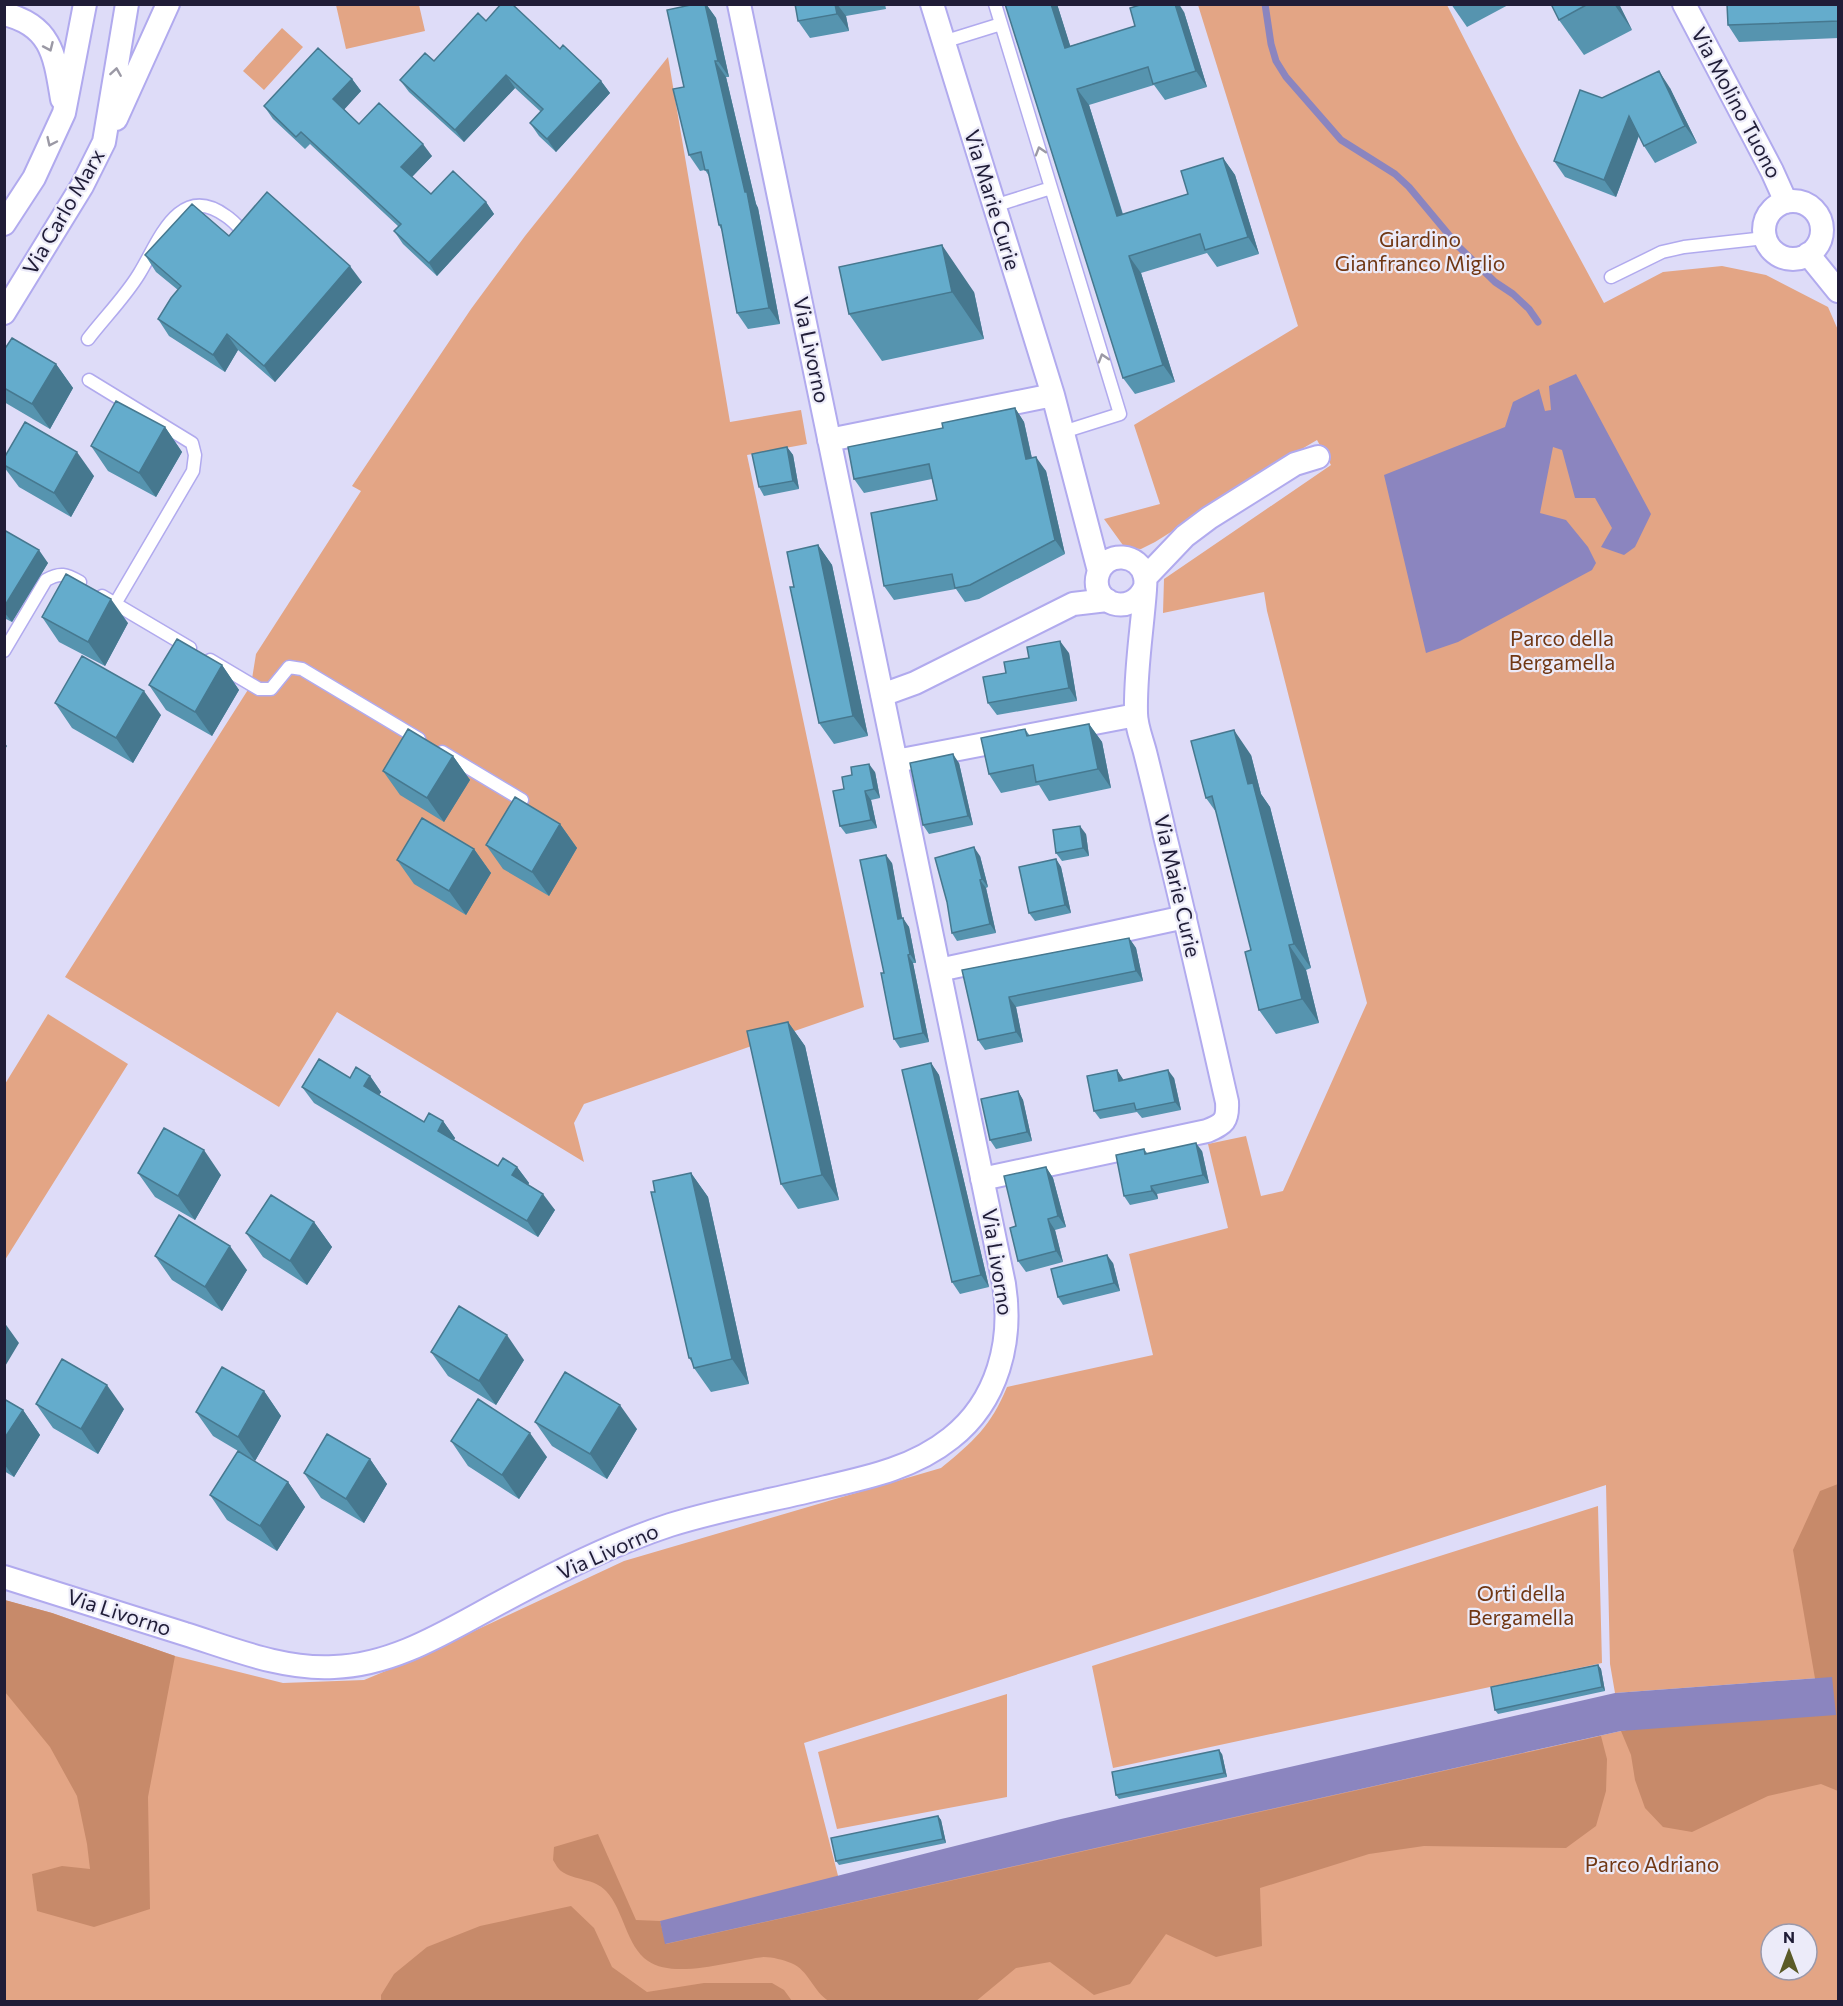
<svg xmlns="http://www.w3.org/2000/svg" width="1843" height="2006" viewBox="0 0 1843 2006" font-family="Commissioner,sans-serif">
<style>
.green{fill:#e3a585;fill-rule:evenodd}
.forest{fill:#c78a6a}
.water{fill:#8b85bf}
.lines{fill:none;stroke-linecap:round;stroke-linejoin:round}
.stream{stroke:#8b85bf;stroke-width:7}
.lane-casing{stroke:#b1aaee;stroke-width:15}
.street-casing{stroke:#b1aaee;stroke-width:26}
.lane{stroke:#fff;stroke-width:12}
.street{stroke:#fff;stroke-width:22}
.wall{fill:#5694af}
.shaded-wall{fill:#46788f}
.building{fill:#64accc;stroke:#46788f;stroke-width:1.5}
.oneway{stroke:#9b99a5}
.labels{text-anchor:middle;stroke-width:4.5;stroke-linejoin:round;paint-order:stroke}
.street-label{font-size:21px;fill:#201d37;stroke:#ecebf9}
.park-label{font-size:21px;fill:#703714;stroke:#ecebf9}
</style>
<rect width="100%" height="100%" fill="#dedcf8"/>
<path class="green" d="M336 5H419L425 31 346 49Z
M1198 5H1447L1517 142 1604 303 1663 272 1722 266 1766 275 1828 307 1838 330V2001H5L4 1600 52 1613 175 1656 283 1683 364 1680 412 1660 624 1561 941 1468C973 1442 991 1426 1007 1387L1153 1355 1129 1254 1228 1228 1208 1144 1246 1136 1261 1196 1283 1191 1367 1003 1267 611 1264 592 1163 613 1164 579 1331 465 1317 440 1212 502 1179 527 1155 542 1141 549 1125 548 1104 519 1160 504 1134 425 1298 326ZM1606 1485 1610 1664 1615 1693 1832 1677 1835 1715 1621 1731 845 1903 804 1743ZM1771 1934H1807V1970H1771Z
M282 28 303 47 264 90 243 71Z
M668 57 730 422 801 410 807 444 747 455 864 1007 584 1104 574 1123 584 1162 337 1012 279 1107 65 977 251 685 256 654 361 491 352 486 471 309 525 236Z
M48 1014 128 1064 5 1260V1084Z
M1598 1506 1602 1663 1113 1768 1092 1666Z
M1007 1694V1797L837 1829 818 1752Z"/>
<path class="forest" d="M1838 1484V1791L1821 1784 1768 1796 1692 1832 1663 1827 1645 1808 1635 1780 1631 1755 1621 1731 1818 1696 1793 1550 1820 1491Z
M5 1600 52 1613 175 1656 148 1797 150 1909 94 1927 37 1911 32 1874 62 1866 90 1869 87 1844 77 1796 50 1747 5 1692Z
M1601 1736 1607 1759 1606 1791 1596 1826 1566 1848 1424 1846 1369 1854 1260 1888 1262 1946 1216 1957 1166 1934 1130 1984 1094 1995 1050 1962 1016 1968 975 2002 829 2001C813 1992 809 1970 791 1963 784 1960 772 1957 764 1957 734 1960 675 1980 648 1961 626 1946 624 1910 606 1891 594 1878 575 1881 561 1871 558 1869 555 1863 553 1860L554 1847 598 1834 636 1920 660 1921 666 1944Z
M571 1906 594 1928 612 1967 647 1992 704 1983H772L784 1990 792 2001H381V1995L394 1974 427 1947 480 1926Z"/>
<path class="water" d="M1576 374 1651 514 1635 547 1624 555 1601 547 1612 528 1595 498H1575L1562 450 1553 447 1540 513 1566 520 1588 547 1596 563 1592 570 1458 642 1426 653 1384 475 1505 427 1513 402 1539 389 1545 411 1551 410 1549 386Z
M1832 1677 1836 1715 1621 1731 665 1944 660 1921 1061 1819 1615 1693Z"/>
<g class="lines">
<path class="stream" d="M1265 4 1271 44 1276 61 1286 77 1341 140 1395 174 1409 187 1459 247 1495 282 1513 294 1529 309 1538 322"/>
<defs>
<path id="lane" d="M995 4 1120 414 1063 432
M943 42 1001 24
M994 206 1051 188
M1611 277 1662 252 1684 247 1765 238
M88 339C104 318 125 297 139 274 158 244 178 181 226 216 234 221 240 229 246 235
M89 380 192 443 195 455 193 471 115 604
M102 596 190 648
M4 651 46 580C60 572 66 574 80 582
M210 660 259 689H271L289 667 302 669 419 739
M442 752 522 800"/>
<path id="street" d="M932 4 1053 395 1099 571
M1684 4 1772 171 1786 202
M4 14C52 25 55 57 62 99
M116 119 168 4
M1764 230a29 29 0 1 1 58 0a29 29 0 1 1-58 0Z
M4 224 34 178 64 113 85 4
M1808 254 1838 291
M4 313 82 186 104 142 127 4
M829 440 1053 395
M1145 578 1185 536 1209 518 1295 464 1318 457
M882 695 915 683 1073 604 1107 600
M896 761 1136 715
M939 970 1185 917
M982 1179 1207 1131C1224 1124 1228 1121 1227 1102 1207 1014 1187 925 1165 836 1159 808 1152 780 1145 752 1142 740 1136 726 1136 713 1135 672 1142 631 1145 590 1145 586 1146 581 1145 577 1140 553 1106 550 1098 574 1089 604 1132 618 1145 587
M4 1577C65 1596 125 1615 185 1634 233 1649 283 1670 334 1667 396 1665 450 1629 503 1601 557 1572 612 1544 670 1525 721 1509 774 1500 826 1487 870 1477 915 1467 951 1438 998 1401 1013 1341 1004 1284L739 4"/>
</defs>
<use href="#lane" class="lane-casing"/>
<use href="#street" class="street-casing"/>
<use href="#lane" class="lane"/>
<use href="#street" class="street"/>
</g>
<path class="wall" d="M695 4H706L716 18 729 77H726L756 204 758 208 780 324 748 329 737 313 722 231 719 225 709 176 705 170 700 171 689 155 684 87Z
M795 4H885L886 9 846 16 849 31 810 38 798 21Z
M1005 4H1057L1070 46 1184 12 1207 87 1165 100 1154 85 1089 105 1123 214 1188 194 1223 158 1235 175 1259 254 1217 267 1207 253 1141 273 1175 382 1135 394 1123 378Z
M1451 4H1510L1467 27Z
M1551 4H1619L1632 30 1584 55 1559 20Z
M1839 4V38L1739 42 1728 25Z
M486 21 560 49 601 81 610 93 556 152 539 136 530 123 541 112 515 88 464 142 409 92 400 80 434 61Z
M352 79 361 91 344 109 359 124 432 156 412 177 431 194 486 202 494 214 437 276 403 244 394 231 399 227 310 144 305 149 273 119 264 106Z
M1670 88 1697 143 1655 163 1644 146 1639 136 1616 197 1565 177 1554 161 1602 98Z
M229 236 362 282 275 382 238 350 225 372 169 336 158 319 178 290 156 272 145 255Z
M839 267 974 292 984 339 882 361 849 314Z
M4 350 56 364 73 388 50 429 4 402Z
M1015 408 1024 422 1032 458 1046 471 1065 554 979 599 965 602 956 589 894 600 884 586 937 500 932 479 864 493 854 479 943 428Z
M165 427 182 452 156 497 108 471 91 446Z
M787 447 793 455 799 489 764 496 759 487Z
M4 458 94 476 71 517 19 487 4 467Z
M4 530 48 563 12 622 4 618Z
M818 545 832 565 868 736 834 744 819 723 794 587Z
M42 617 128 623 105 666 59 642Z
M1069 653 1077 701 997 715 988 703 1006 673Z
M222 665 239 690 212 736 166 710 149 685Z
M55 703 161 715 133 763 72 728Z
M1089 724 1102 742 1111 788 1049 801 1039 785 1001 793 989 774 1025 729 1030 736Z
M1251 755 1261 794 1270 807 1311 968 1306 970 1319 1023 1276 1034 1259 1010 1251 950 1216 812 1206 798Z
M453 756 470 780 444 822 400 795 383 771Z
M959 763 973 825 929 834 923 825Z
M875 772 880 798 871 800 877 828 846 834 840 826 844 789Z
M560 824 577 848 549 896 503 869 486 845Z
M1086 834 1089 856 1062 861 1056 853Z
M474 849 491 873 466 915 414 884 397 860Z
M980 856 988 887 986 888 996 933 957 941 952 933Z
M1056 859 1061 867 1071 913 1035 921 1029 913Z
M892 863 902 919 909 927 916 963H913L929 1042 900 1048 894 1039 884 973Z
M1129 938 1136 948 1143 981 1016 1007 1023 1042 985 1050 978 1040 962 970Z
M788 1022 805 1046 839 1200 798 1209 781 1184Z
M931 1063 939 1075 989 1287 960 1294 952 1282Z
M1117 1070 1123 1080 1174 1078 1181 1110 1142 1118 1137 1112 1100 1119 1094 1111Z
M370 1076 381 1092 379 1095 424 1122 443 1121 455 1138 454 1140 498 1166 517 1167 529 1183 528 1185 555 1210 538 1237 314 1103 302 1087 350 1078Z
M1018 1091 1023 1100 1032 1141 996 1149 990 1140Z
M1144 1149 1147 1153 1202 1151 1209 1183 1157 1194 1158 1199 1130 1205 1124 1196Z
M1046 1167 1053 1178 1066 1227 1055 1230 1063 1262 1026 1272 1018 1261 1016 1226Z
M138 1173 221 1175 195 1220 155 1197Z
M691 1173 708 1197 749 1384 711 1392 694 1368 693 1364 689 1358 655 1192Z
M314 1222 332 1247 307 1285 263 1257 246 1233Z
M155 1256 247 1270 222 1311 172 1280Z
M1113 1263 1120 1291 1063 1305 1058 1297Z
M431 1352 524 1360 496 1405 448 1376Z
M264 1391 281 1416 255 1461 213 1436 196 1412Z
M4 1399 23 1410 40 1435 14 1477 4 1471Z
M36 1404 124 1409 98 1454 53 1428Z
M535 1422 637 1429 607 1479 552 1446Z
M451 1441 547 1457 519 1499 468 1466Z
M370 1459 387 1484 364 1523 321 1498 304 1473Z
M288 1482 305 1507 277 1551 227 1520 210 1495Z
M1598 1665 1601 1669 1605 1691 1498 1714 1495 1710Z
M1222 1754 1227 1777 1119 1799 1116 1795Z
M938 1816 941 1820 946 1843 839 1865 836 1861Z"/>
<path class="shaded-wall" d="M705 4H706L716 18 729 77 718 61Z
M835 4H837L846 16 849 31 837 14Z
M1051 4H1057L1076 64 1065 48Z
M1175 4H1179L1184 12 1207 87 1196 71Z
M1614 4H1619L1632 30Z
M715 61 726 77 756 204 758 208 780 324 769 308 745 192Z
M1659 71 1670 88 1697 143 1685 126Z
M506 75 515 88 464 142 455 130Z
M352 79 361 91 342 112 333 99Z
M601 81 610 93 556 152 547 139Z
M1077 89 1089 105 1128 232 1117 216Z
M1629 116 1640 132 1616 197 1604 180Z
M423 144 432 156 410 179 401 167Z
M1223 158 1235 175 1259 254 1248 237Z
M486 202 494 214 437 276 429 263Z
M942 245 974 292 984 339 952 292Z
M1129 256 1141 273 1175 382 1163 365Z
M350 266 362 282 275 382 264 366Z
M227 334 238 350 225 372 213 355Z
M56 364 73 388 50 429 32 404Z
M1015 408 1024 422 1035 473 1026 459Z
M165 427 182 452 156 497 139 473Z
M787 447 793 455 799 489 793 481Z
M77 452 94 476 71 517 54 493Z
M1036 457 1046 471 1065 554 1055 540Z
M818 545 832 565 868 736 853 716Z
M39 550 48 563 12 622 4 612V607Z
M111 599 128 623 105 666 88 642Z
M1060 641 1069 653 1077 701 1069 688Z
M222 665 239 690 212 736 195 712Z
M144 691 161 715 133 763 116 738Z
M1089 724 1102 742 1111 788 1098 769Z
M1234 730 1251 755 1261 794 1270 807 1311 968 1294 944 1248 784Z
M4 742 7 746 4 751Z
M953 754 959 763 973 825 968 816Z
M453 756 470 780 444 822 427 798Z
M869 764 875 772 880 798 874 789Z
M865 791 871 800 877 828 871 820Z
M560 824 577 848 549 896 532 872Z
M1080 826 1086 834 1089 856 1083 848Z
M974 847 980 856 988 887 982 879Z
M474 849 491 873 466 915 449 891Z
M886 855 892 863 904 928 898 919Z
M1056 859 1061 867 1071 913 1065 905Z
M980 880 986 888 996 933 990 924Z
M903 918 909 927 916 963 910 954Z
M1129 938 1136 948 1143 981 1136 971Z
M1289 945 1306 970 1319 1023 1302 999Z
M908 955 913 963 929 1042 923 1033Z
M1009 997 1016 1007 1023 1042 1016 1032Z
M788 1022 805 1046 839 1200 822 1175Z
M931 1063 939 1075 989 1287 981 1275Z
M1117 1070 1123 1079 1125 1089 1119 1081Z
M1168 1070 1174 1078 1181 1110 1175 1102Z
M370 1076 381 1092 375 1102 364 1086Z
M1018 1091 1023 1100 1032 1141 1027 1132Z
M443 1121 455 1138 449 1147 438 1131Z
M1196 1143 1202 1151 1209 1183 1203 1175Z
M204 1150 221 1175 195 1220 178 1196Z
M517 1167 529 1183 524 1192 512 1175Z
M1046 1167 1053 1178 1066 1227 1058 1216Z
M691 1173 708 1197 749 1384 732 1359Z
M1151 1186 1157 1194 1158 1199 1152 1191Z
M543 1194 555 1210 538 1237 527 1221Z
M1048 1219 1055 1230 1063 1262 1056 1251Z
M314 1222 332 1247 307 1285 290 1261Z
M230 1246 247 1270 222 1311 205 1287Z
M1107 1255 1113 1263 1120 1291 1114 1283Z
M4 1322 19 1343 4 1368Z
M507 1335 524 1360 496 1405 479 1381Z
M107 1385 124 1409 98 1454 81 1429Z
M264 1391 281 1416 255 1461 238 1437Z
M620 1405 637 1429 607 1479 590 1454Z
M23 1410 40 1435 14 1477 4 1464V1439Z
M530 1433 547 1457 519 1499 502 1475Z
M370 1459 387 1484 364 1523 346 1499Z
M288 1482 305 1507 277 1551 260 1526Z
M1598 1665 1601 1669 1605 1691 1602 1687Z
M1219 1750 1222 1754 1227 1777 1224 1773Z
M938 1816 941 1820 946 1843 943 1839Z"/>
<path class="building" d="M501 4H512L560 49 563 45 601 81 547 139 530 123 543 109 506 75 455 130 400 80 425 53 434 61 478 13 486 21Z
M695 4H705L718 61H715L745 192H747L769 308 737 313 721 225H719L708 170H705L701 152 689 155 673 89 684 87 667 10Z
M795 4H835L837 14 798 21Z
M1005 4H1051L1065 48 1135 26 1130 8 1143 4H1175L1196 71 1153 84 1148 67 1077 89 1117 216 1188 194 1181 171 1223 158 1248 237 1205 250 1200 234 1129 256 1163 365 1123 378Z
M1551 4H1588L1559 20Z
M1727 4H1839V21L1728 25Z
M318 48 352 79 333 99 359 124 379 103 423 144 401 167 431 194 453 171 486 202 429 263 394 231 401 224 301 132 296 137 264 106Z
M1659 71 1685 126 1644 146 1629 116 1604 180 1554 161 1580 90 1602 98Z
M267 192 350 266 264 366 227 334 213 355 158 319 171 298 181 286 145 255 192 204 229 236Z
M942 245 952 292 849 314 839 267Z
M12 338 56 364 32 404 4 388V350Z
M116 401 165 427 139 473 91 446Z
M1015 408 1026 459 1036 457 1055 540 970 585 955 588 952 574 884 586 871 513 937 500 929 464 854 479 848 447 943 428 942 423Z
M25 422 77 452 54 493 4 465V458Z
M787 447 793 481 759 487 752 454Z
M4 530 39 550 4 607Z
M818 545 853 716 819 723 790 587H794L787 552Z
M66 574 111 599 88 642 42 617Z
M177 639 222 665 195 712 149 685Z
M1060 641 1069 688 988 703 983 677 1006 673 1004 662 1029 658 1027 647Z
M82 656 144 691 116 738 55 703Z
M1089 724 1098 769 1036 782 1033 765 989 774 981 738 1025 729 1027 736Z
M408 729 453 756 427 798 383 771Z
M1234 730 1248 784 1253 783 1294 944 1289 945 1302 999 1259 1010 1245 952 1251 950 1212 796 1206 798 1191 741Z
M953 754 968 816 923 825 910 763Z
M869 764 874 789 865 791 871 820 840 826 833 791 844 789 842 777 852 775 851 767Z
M515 797 560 824 532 872 486 845Z
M422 818 474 849 449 891 397 860Z
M1080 826 1083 848 1056 853 1053 830Z
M974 847 982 879 980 880 990 924 952 933 947 902 935 858Z
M886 855 898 919 903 918 910 954 908 955 923 1033 894 1039 881 973H884L860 860Z
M1056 859 1065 905 1029 913 1019 867Z
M1129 938 1136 971 1009 997 1016 1032 978 1040 962 970Z
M788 1022 822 1175 781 1184 747 1031Z
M319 1059 350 1078 356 1067 370 1076 364 1086 424 1122 429 1113 443 1121 438 1131 498 1166 503 1158 517 1167 512 1175 543 1194 527 1221 302 1087Z
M931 1063 981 1275 952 1282 902 1070Z
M1117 1070 1119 1081 1168 1070 1175 1102 1136 1110 1134 1103 1094 1111 1087 1076Z
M1018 1091 1027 1132 990 1140 981 1099Z
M164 1128 204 1150 178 1196 138 1173Z
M1196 1143 1203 1175 1151 1186 1152 1191 1124 1196 1116 1155 1144 1149 1145 1154Z
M1046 1167 1058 1216 1048 1219 1056 1251 1018 1261 1010 1228 1016 1226 1004 1176Z
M691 1173 732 1359 694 1368 691 1358H689L651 1192H655L653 1181Z
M271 1195 314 1222 290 1261 246 1233Z
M179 1215 230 1246 205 1287 155 1256Z
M1107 1255 1114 1283 1058 1297 1051 1269Z
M459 1306 507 1335 479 1381 431 1352Z
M62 1359 107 1385 81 1429 36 1404Z
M222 1367 264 1391 238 1437 196 1412Z
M565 1372 620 1405 590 1454 535 1422Z
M4 1399 23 1410 4 1439Z
M478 1399 530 1433 502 1475 451 1441Z
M327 1434 370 1459 346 1499 304 1473Z
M238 1451 288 1482 260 1526 210 1495Z
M1598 1665 1602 1687 1495 1710 1491 1687Z
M1219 1750 1224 1773 1116 1795 1112 1772Z
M938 1816 943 1839 836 1861 831 1838Z"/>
<defs><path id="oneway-chevron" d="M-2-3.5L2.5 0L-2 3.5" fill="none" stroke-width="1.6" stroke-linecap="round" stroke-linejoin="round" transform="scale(1.5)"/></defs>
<g class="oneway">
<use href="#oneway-chevron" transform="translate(49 47) rotate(66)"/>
<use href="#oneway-chevron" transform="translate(116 72) rotate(-81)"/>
<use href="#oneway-chevron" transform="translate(51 142) rotate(115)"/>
<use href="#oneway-chevron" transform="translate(1040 151) rotate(-107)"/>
<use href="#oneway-chevron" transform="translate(1103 358) rotate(-107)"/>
</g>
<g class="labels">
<g class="street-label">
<text transform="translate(1736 103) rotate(62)" y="7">Via Molino Tuono</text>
<text transform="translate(992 200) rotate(73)" y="7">Via Marie Curie</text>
<text transform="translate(64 212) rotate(-60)" y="7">Via Carlo Marx</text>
<text transform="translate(811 350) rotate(78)" y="7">Via Livorno</text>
<text transform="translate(1177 886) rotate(77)" y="7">Via Marie Curie</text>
<text transform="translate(997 1262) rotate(81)" y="7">Via Livorno</text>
<text transform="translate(608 1552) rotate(-24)" y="7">Via Livorno</text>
<text transform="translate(119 1613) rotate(18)" y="7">Via Livorno</text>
</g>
<g class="park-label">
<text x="1420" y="247">Giardino<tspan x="1420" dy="24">Gianfranco Miglio</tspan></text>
<text x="1562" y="646">Parco della<tspan x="1562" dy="24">Bergamella</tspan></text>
<text x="1521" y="1601">Orti della<tspan x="1521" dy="24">Bergamella</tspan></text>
<text x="1652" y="1872">Parco Adriano</text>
</g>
</g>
<rect width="1843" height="2006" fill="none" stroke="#201d37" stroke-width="12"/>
<g transform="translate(1789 1952)"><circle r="28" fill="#ecebf9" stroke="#9a99ab" stroke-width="1.5"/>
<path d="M0-4.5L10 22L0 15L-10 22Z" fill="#5a5a27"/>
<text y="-9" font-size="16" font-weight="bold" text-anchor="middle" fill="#201d37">N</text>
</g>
</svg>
